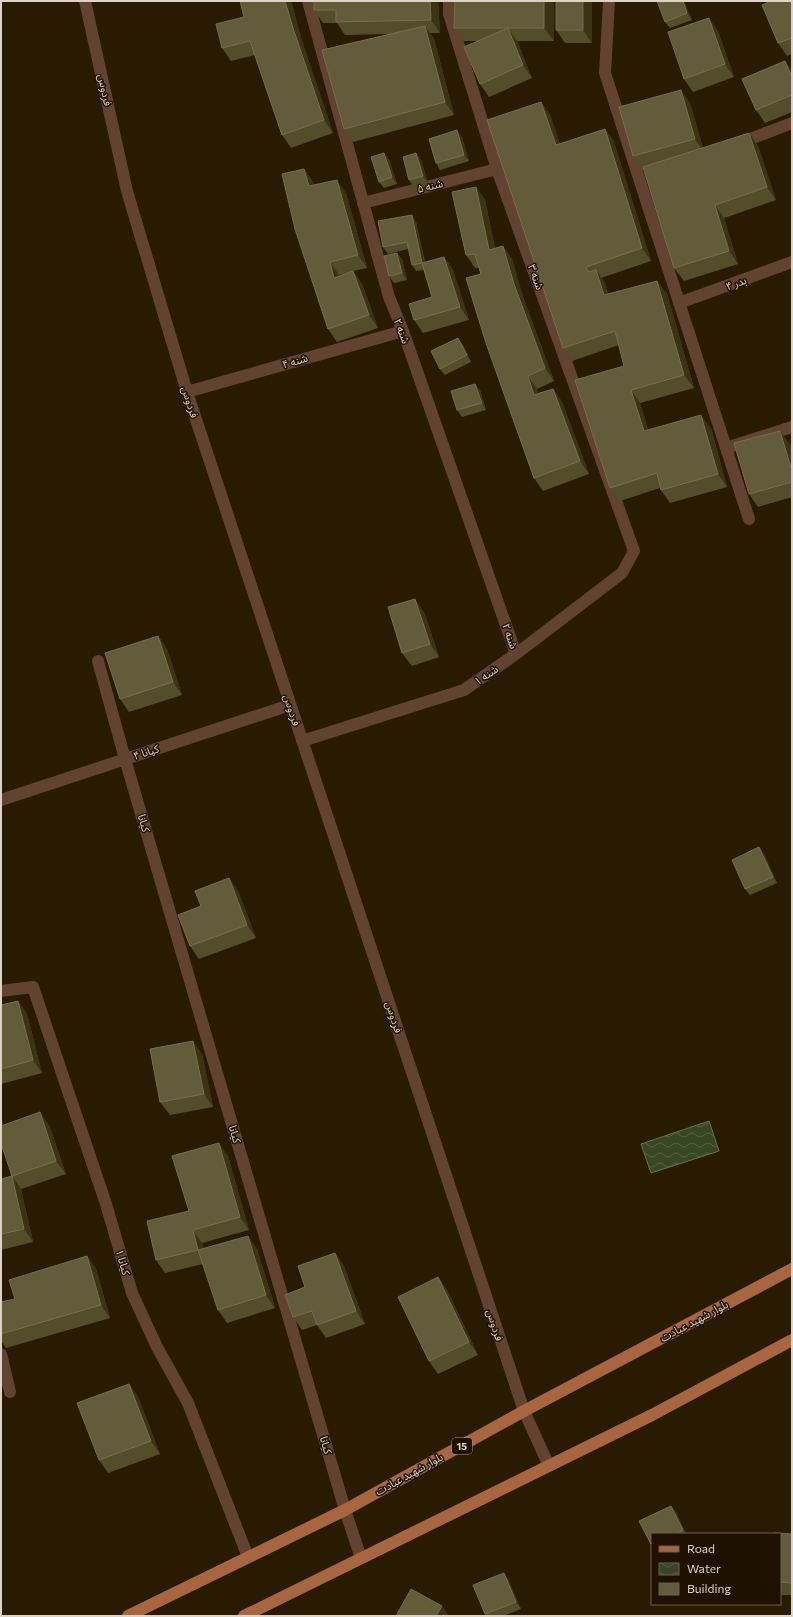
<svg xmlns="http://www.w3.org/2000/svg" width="793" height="1617" viewBox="0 0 793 1617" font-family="Commissioner,'Noto Sans Arabic',sans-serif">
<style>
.water{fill:url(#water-waves);stroke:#697155}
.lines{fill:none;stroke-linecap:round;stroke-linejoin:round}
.minor{stroke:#624231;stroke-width:12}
.major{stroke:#a76540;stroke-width:12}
.wall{fill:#534e29;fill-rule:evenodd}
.shaded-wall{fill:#3c3313}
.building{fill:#625c3a;stroke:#756f4f}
.labels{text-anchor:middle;stroke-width:3;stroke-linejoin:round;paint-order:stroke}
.shield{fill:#1f1100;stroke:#a4998a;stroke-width:1}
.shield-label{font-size:10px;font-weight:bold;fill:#ddd3c5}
.street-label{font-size:11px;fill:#ddd3c5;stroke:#1f1100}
</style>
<defs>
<pattern id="water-waves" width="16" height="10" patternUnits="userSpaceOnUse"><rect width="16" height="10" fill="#374725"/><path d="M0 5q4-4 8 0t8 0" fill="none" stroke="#546143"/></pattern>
</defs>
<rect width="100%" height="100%" fill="#291a03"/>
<path class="water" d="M709 1121 719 1151 651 1173 641 1144Z"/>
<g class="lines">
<path class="minor" d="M85 1 127 191 187 392 524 1411 549 1466
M308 1 389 297 403 331 516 654
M609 1 605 73 749 519
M737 144 792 123
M363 203 497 169
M679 303 792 262
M187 392 403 331
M726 448 792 427
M98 661 125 759 345 1510 361 1558
M302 741 464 690 516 654 622 573 634 551 497 169 449 14V1
M1 800 290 705
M1 991 33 987 106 1204 132 1293 157 1347 188 1403 248 1557
M1 1354 10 1392"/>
<path class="major" d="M128 1616 345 1510 524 1411 792 1269
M244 1616 652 1415 792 1340"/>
</g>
<path class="wall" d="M240 1H291L302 41 333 133 291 148 282 135 255 55 231 61 222 48 244 17Z
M438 1 440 33H430L434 39 454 115 353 142 344 129 389 34 345 35 337 23H323L314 10Z
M455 1H554V41H517L532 78 489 97 480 84 478 41H463L454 28Z
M556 1H592V43H565L556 30Z
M684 1 692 20 670 28 665 22Z
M792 1V54L787 56 778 43Z
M718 31 734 77 693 92 684 79Z
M792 71V112L765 123 756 110Z
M541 102 550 115 560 144 605 129 614 142 651 261 601 278 605 283 608 294 657 281 667 294 694 388 640 403 648 430 711 428 727 487 670 503 661 490 660 488 620 501 610 488 624 366 619 345 572 361 563 348Z
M690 103 703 148 749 133 758 146 776 200 724 218 738 264 684 281 674 268 643 169H642L633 156Z
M462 137 469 161 440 170 436 163Z
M389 159 397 184 384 188 379 182Z
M421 160 428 183 414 187 409 180Z
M304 169 313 182 314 185 346 193 367 268 353 271 362 284 378 328 337 342 328 329ZM350 272 339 276V275Z
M476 187 485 200 495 248 503 246 512 259 523 297 554 381 537 389 538 393 553 389 562 402 589 474 543 491 534 478 479 268H475L466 255Z
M416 222 425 262 444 257 453 270 469 320 423 333 414 320 432 297 424 270 416 271 412 265 408 249 388 254 383 247Z
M402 259 407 280 394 283 389 276Z
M463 345 471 362 445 375 440 369Z
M480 390 486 410 462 417 457 410Z
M790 444 792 452V497L758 507 749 494Z
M424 612 439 657 412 666 402 653Z
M158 636 167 649 182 695 129 712 120 699Z
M764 854 777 883 750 895 745 889Z
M229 878 238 891 256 938 199 959 190 946 201 906Z
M18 1001 27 1014 42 1073 1 1084V1005Z
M202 1054 213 1107 170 1115 160 1102Z
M1 1115 3 1125H49L66 1174 21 1189 33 1242 1 1250V1179L12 1176 1 1143Z
M228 1156 249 1230 202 1243 203 1249H257L275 1308 227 1323 218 1310 203 1264 165 1273 156 1260 189 1211Z
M335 1253 344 1266 365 1324 326 1338 317 1325 302 1330 293 1317 305 1287Z
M87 1256 96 1269 110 1318 6 1348 1 1341V1302L15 1299Z
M438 1277 447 1290 478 1355 438 1374 429 1361Z
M129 1384 138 1397 160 1454 108 1473 99 1460Z
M676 1512 686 1534H652V1546L639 1521Z
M780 1534H792V1595H782L780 1592Z
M508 1579 521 1609 503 1616H487L485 1614Z"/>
<path class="shaded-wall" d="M285 1H291L302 41 333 133 324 120 293 28Z
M430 1H438L440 33 431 20Z
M544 1H554V41L544 28Z
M583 1H592V43L583 30Z
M683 1H684L692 20 687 13Z
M709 18 718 31 734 77 725 64Z
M425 26 434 39 454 115 445 102Z
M508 28 517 41 532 78 523 65Z
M785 61 792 71V77Z
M681 90 690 103 704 152 695 139Z
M541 102 550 115 565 158 556 145Z
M605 129 614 142 651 261 642 248Z
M457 130 462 137 469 161 464 155Z
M749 133 758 146 776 200 767 187Z
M384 153 389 159 397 184 392 177Z
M416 153 421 160 428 183 423 176Z
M304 169 313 182 318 199 309 186Z
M337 180 346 193 367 268 358 255Z
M476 187 485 200 498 263 489 250Z
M715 205 724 218 738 264 729 251Z
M412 215 416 222 426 270 422 263Z
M503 246 512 259 523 297 554 381 545 368 514 284Z
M397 253 402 259 407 280 402 273Z
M444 257 453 270 469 320 460 307Z
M330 262 339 275 343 291 334 278Z
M596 270 605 283 613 308 604 295Z
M353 271 362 284 378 328 369 315Z
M657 281 667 294 694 388 684 375Z
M458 338 463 345 471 362 467 355Z
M528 376 537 389 543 408 534 395Z
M475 384 480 390 486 410 482 403Z
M553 389 562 402 589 474 580 461Z
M631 390 640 403 653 444 644 431Z
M701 415 711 428 727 487 718 474Z
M780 431 790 444 792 452V471Z
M415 599 424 612 439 657 430 644Z
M158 636 167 649 182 695 173 682Z
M759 847 764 854 777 883 773 877Z
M229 878 238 891 256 938 247 925Z
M18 1001 27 1014 42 1073 33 1060Z
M193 1041 202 1054 213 1107 204 1094Z
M40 1112 49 1125 66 1174 56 1161Z
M1 1115 6 1134 1 1128Z
M219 1143 228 1156 249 1230 240 1217Z
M12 1176 21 1189 33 1242 24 1229Z
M193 1230 202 1243 207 1263 198 1250Z
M248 1236 257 1249 275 1308 266 1295Z
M335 1253 344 1266 365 1324 356 1311Z
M87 1256 96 1269 110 1318 101 1305Z
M438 1277 447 1290 478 1355 469 1342Z
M129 1384 138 1397 160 1454 151 1441Z
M671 1506 676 1512 686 1534 683 1530Z
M504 1573 508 1579 521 1609 516 1602Z
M442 1606 449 1616H436Z"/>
<path class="building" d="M240 1H285L293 28 324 120 282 135 250 41 222 48 216 24 244 17Z
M314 1H430L431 20 336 22V10H314Z
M455 1H544V28H508L523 65 480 84 464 47 508 28H454Z
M556 1H583V30H556Z
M657 1H683L687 13 665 22Z
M771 1H792V38L778 43 762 5Z
M709 18 725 64 684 79 668 32Z
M425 26 445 102 344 129 322 50Z
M785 61 792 77V95L756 110 742 79Z
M681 90 695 139 633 156 619 107Z
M541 102 556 145 605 129 642 248 586 267 588 272 596 270 604 295 657 281 684 375 631 390 644 431 701 415 718 474 661 490 657 473 610 488 575 380 624 366 615 331 563 348 487 120Z
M457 130 464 155 436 163 429 139Z
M749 133 767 187 715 205 729 251 674 268 643 167Z
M384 153 392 177 379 182 371 157Z
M416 153 423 176 409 180 403 157Z
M304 169 309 186 337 180 358 255 330 262 334 278 353 271 369 315 328 329 295 229 282 174Z
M476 187 489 250 503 246 514 284 545 368 528 376 534 395 553 389 580 461 534 478 486 343 466 278 481 274 475 254 466 255 452 192Z
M412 215 422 263 412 265 407 242 383 247 378 221Z
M397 253 402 273 389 276 384 256Z
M444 257 460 307 414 320 409 304 432 297 422 263Z
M458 338 467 355 440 369 431 351Z
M475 384 482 403 457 410 451 391Z
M780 431 792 471V482L749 494 734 443Z
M415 599 430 644 402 653 388 607Z
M158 636 173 682 120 699 105 653Z
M759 847 773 877 745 889 732 860Z
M229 878 247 925 190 946 178 915 201 906 195 891Z
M18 1001 33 1060 1 1069V1005Z
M193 1041 204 1094 160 1102 150 1049Z
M40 1112 56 1161 12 1176 1 1143V1126Z
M219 1143 240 1217 193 1230 198 1250 156 1260 147 1221 189 1211 172 1156Z
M12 1176 24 1229 1 1234V1179Z
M248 1236 266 1295 218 1310 198 1250Z
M335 1253 356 1311 317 1325 312 1311 293 1317 285 1295 305 1287 298 1266Z
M87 1256 101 1305 1 1334V1302L15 1299 9 1280Z
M438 1277 469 1342 429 1361 398 1297Z
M129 1384 151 1441 99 1460 77 1403Z
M671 1506 683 1530 675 1534H652V1546L639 1521Z
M774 1533 792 1534V1583L780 1582V1534H774Z
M504 1573 516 1602 485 1614 473 1585Z
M411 1589 442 1606 436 1616H396Z"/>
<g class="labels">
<rect class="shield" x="452" y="1438" width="20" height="16" rx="3"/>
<g class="shield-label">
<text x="462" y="1450">15</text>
</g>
<g class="street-label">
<text transform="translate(105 90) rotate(78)" y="4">فردوس</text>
<text transform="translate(430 186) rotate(-14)" y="4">شنه ۵</text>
<text transform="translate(536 277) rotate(70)" y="4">شنه ۳</text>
<text transform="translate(736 283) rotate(-20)" y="4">بدر ۴</text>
<text transform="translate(402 331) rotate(69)" y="4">شنه ۲</text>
<text transform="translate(295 361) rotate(-16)" y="4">شنه ۴</text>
<text transform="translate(190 402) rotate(72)" y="4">فردوس</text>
<text transform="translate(510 636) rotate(71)" y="4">شنه ۲</text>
<text transform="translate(486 675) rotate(-34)" y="4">شنه ۱</text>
<text transform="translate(292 710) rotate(72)" y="4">فردوس</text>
<text transform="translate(146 752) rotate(-18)" y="4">کیانا ۴</text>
<text transform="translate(144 823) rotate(74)" y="4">کیانا</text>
<text transform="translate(394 1017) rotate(72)" y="4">فردوس</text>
<text transform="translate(235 1134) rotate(74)" y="4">کیانا</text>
<text transform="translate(123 1262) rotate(74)" y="4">کیانا ۱</text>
<text transform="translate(694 1321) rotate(-28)" y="4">بلوار شهید عبادت</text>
<text transform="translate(495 1325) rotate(72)" y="4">فردوس</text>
<text transform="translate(326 1445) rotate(74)" y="4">کیانا</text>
<text transform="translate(409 1474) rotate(-29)" y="4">بلوار شهید عبادت</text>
</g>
</g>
<rect width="793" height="1617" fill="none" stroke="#ddd3c5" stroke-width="4"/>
<rect x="651" y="1533" width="130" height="72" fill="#1f1100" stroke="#6b5f4f"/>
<rect x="659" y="1546" width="20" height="6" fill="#a76540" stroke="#6b5f4f"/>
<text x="687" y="1553" font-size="12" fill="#ddd3c5">Road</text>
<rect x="659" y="1563" width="20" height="12" fill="url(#water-waves)" stroke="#6b5f4f"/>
<text x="687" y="1573" font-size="12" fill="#ddd3c5">Water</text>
<rect x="659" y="1583" width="20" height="12" fill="#625c3a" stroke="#6b5f4f"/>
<text x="687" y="1593" font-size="12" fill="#ddd3c5">Building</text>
</svg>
